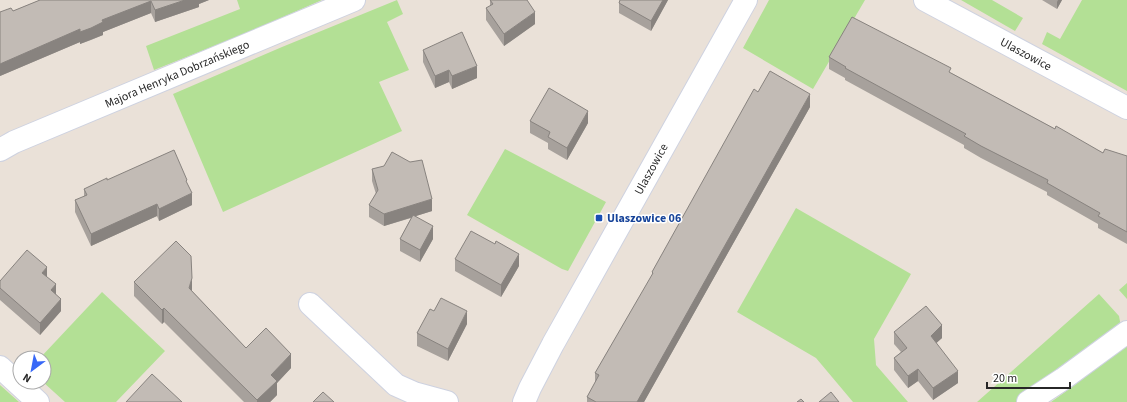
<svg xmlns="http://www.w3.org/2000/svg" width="1127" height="402" viewBox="0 0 1127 402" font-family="'Source Sans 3',sans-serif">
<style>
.green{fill:#b3e095}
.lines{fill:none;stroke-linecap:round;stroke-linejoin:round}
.minor-casing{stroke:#ced2e0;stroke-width:24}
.minor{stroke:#fff;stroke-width:22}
.wall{fill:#a7a19c}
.shaded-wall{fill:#88837f}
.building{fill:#c2bbb5;stroke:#88837f}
.transit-dot{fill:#1a4fb4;stroke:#fff;stroke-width:1.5}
.labels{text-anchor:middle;stroke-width:3;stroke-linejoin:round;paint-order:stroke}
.street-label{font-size:12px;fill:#272727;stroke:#fff}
.transit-label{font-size:12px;font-weight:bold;fill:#164399;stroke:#fff;text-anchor:start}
</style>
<rect width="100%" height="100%" fill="#eae1d8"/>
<path class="green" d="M237 0H322L249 32 154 70 146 46 240 9Z
M397 0 403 14 387 22 409 70 379 82 402 131 223 212 173 94 282 47Z
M769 0H865L813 89 743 48Z
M961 0H992L1023 18 1015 31Z
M1082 0H1127V91L1042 44 1047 32 1060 39Z
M505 149 606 202 568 271 562 269 467 215Z
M796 208 911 274 874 339 876 365 908 402H853L816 358 737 312Z
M1127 283V299L1119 290Z
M102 292 165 351 116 402H65L43 382 44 358H40Z
M1099 294 1119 316 1121 327 1090 352 1017 402H977Z
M1127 344V402H1051L1072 387Z
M0 385 19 402H0Z"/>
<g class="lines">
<defs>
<path id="minor" d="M925 0 1127 108
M0 150 14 142 354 0
M310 304 396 385 414 393 447 402
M0 367 38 402
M524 402 530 388 553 344 746 0
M1028 402 1063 379 1127 332"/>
</defs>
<use href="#minor" class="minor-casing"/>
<use href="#minor" class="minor"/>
</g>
<path class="wall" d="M40 0H209L199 4V7L155 22 151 13 103 32V35L91 40 80 44V42L0 76V12L13 11Z
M490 0 535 24 504 46 486 20V8L490 6Z
M620 0H668L651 31 619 13V3Z
M1042 0H1062L1057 9Z
M423 50 477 78 452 89 449 82 435 88 423 62Z
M829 57 951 73 1055 129 1103 153 1127 156V244L1098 228V224L1047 195V192L981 158 964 148V145L845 80V78L829 69Z
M758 92 810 107 644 402H587V397L595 383V373L652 276V272Z
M530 121 588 123 567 160 548 149V143L530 133Z
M372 169 432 211 416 216 433 239 420 262 400 251V239L411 218 384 226 369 217V205L376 194 372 181Z
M107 180 187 184 192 205 159 221 157 216 91 246 75 212V200L84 197V189Z
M495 244 519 266 501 297 455 271V259Z
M47 277 56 294 61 311 40 335 0 300V281Z
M134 282 192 291 246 348 291 368 277 383V395L270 402H244L164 322 162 324 134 296Z
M434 311 467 324 448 361 417 346V333Z
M894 332 942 338 936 343 958 383 933 400 918 381 908 388 894 370V358L901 352 894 344Z"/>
<path class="shaded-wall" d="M185 0H209L199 4V7L155 22V10Z
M663 0H668L651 31V21Z
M1058 0H1062L1057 9V2Z
M151 1V13L103 32V35L80 44V32L102 20Z
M535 12V24L504 46V34Z
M80 29V42L0 76V64Z
M477 66V78L452 89V76Z
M449 70V82L435 88V76Z
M810 94V107L644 402H637Z
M588 111V123L567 160V148Z
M192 193V205L159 221V209Z
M432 199V211L384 226V214Z
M157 204V216L91 246V234Z
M433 226V239L420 262V250Z
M519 254V266L501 297V285Z
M47 267V279L42 273Z
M192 278V293L189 288Z
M56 284V296L51 290Z
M61 299V311L40 335V323Z
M164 308V322L162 324V310Z
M467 311V324L448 361V349Z
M942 325V338L931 348V336Z
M291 354V368L277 383V395L270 402H257V400L271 375Z
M918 369V381L908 388V376Z
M958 371V383L933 400V388Z"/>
<path class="building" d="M40 0H185L155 10 151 1 102 20 103 22 91 28 80 32V29L0 64V12L11 8 13 11Z
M490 0H527L535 12 504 34 486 8 493 4Z
M620 0H663L651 21 619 3Z
M852 17 951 68 949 72 1055 129 1056 126 1103 153 1105 149 1127 156V232L1098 216 1100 213 1047 183 1048 180 981 146 964 136 966 134 845 68 846 67 829 57Z
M462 32 477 66 452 76 449 70 435 76 423 50Z
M770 71 810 94 637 402H596L587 397 599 375 595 373 653 273 652 272 754 89 758 92Z
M549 88 588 111 567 148 548 137 550 132 530 121Z
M174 150 187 180 186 181 192 193 159 209 157 204 91 234 75 200 87 195 84 189 107 178V180Z
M392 152 410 162 422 160 432 199 384 214 369 205 378 190 372 169 384 166Z
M413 215 433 226 420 250 400 239Z
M471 231 495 244 496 241 519 254 501 285 455 259Z
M176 241 191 256 192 278 189 288 246 348 266 328 291 354 271 375 277 381 257 400 164 308 162 310 134 282Z
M27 250 47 267 42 273 56 284 51 290 61 299 40 323 0 288V281Z
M441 298 467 311 448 349 417 333 430 309 434 311Z
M926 306 942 325 931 336 958 371 933 388 918 369 908 376 894 358 907 348 894 332Z
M152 374 182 402H126Z
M323 392 334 402H313Z
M831 392 839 402H819Z
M801 399 804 402H797Z"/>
<rect class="transit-dot" x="595" y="214" width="8" height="8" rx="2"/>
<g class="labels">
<g class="street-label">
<text transform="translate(1026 54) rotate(28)" y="4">Ulaszowice</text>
<text transform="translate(177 74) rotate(-23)" y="4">Majora Henryka Dobrzańskiego</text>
<text transform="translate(651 169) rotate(-61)" y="4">Ulaszowice</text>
</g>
<g class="transit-label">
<text x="607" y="222">Ulaszowice 06</text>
</g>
</g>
<g transform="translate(32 370) rotate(212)"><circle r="19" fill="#ffffff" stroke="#a9a9a9"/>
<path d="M0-3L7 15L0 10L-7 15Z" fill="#3868f7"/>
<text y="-6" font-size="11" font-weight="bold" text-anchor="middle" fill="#272727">N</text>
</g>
<path d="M987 382v6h83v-6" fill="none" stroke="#272727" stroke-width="2"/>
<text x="993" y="382" font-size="12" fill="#272727" stroke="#ffffff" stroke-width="3" paint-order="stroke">20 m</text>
</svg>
